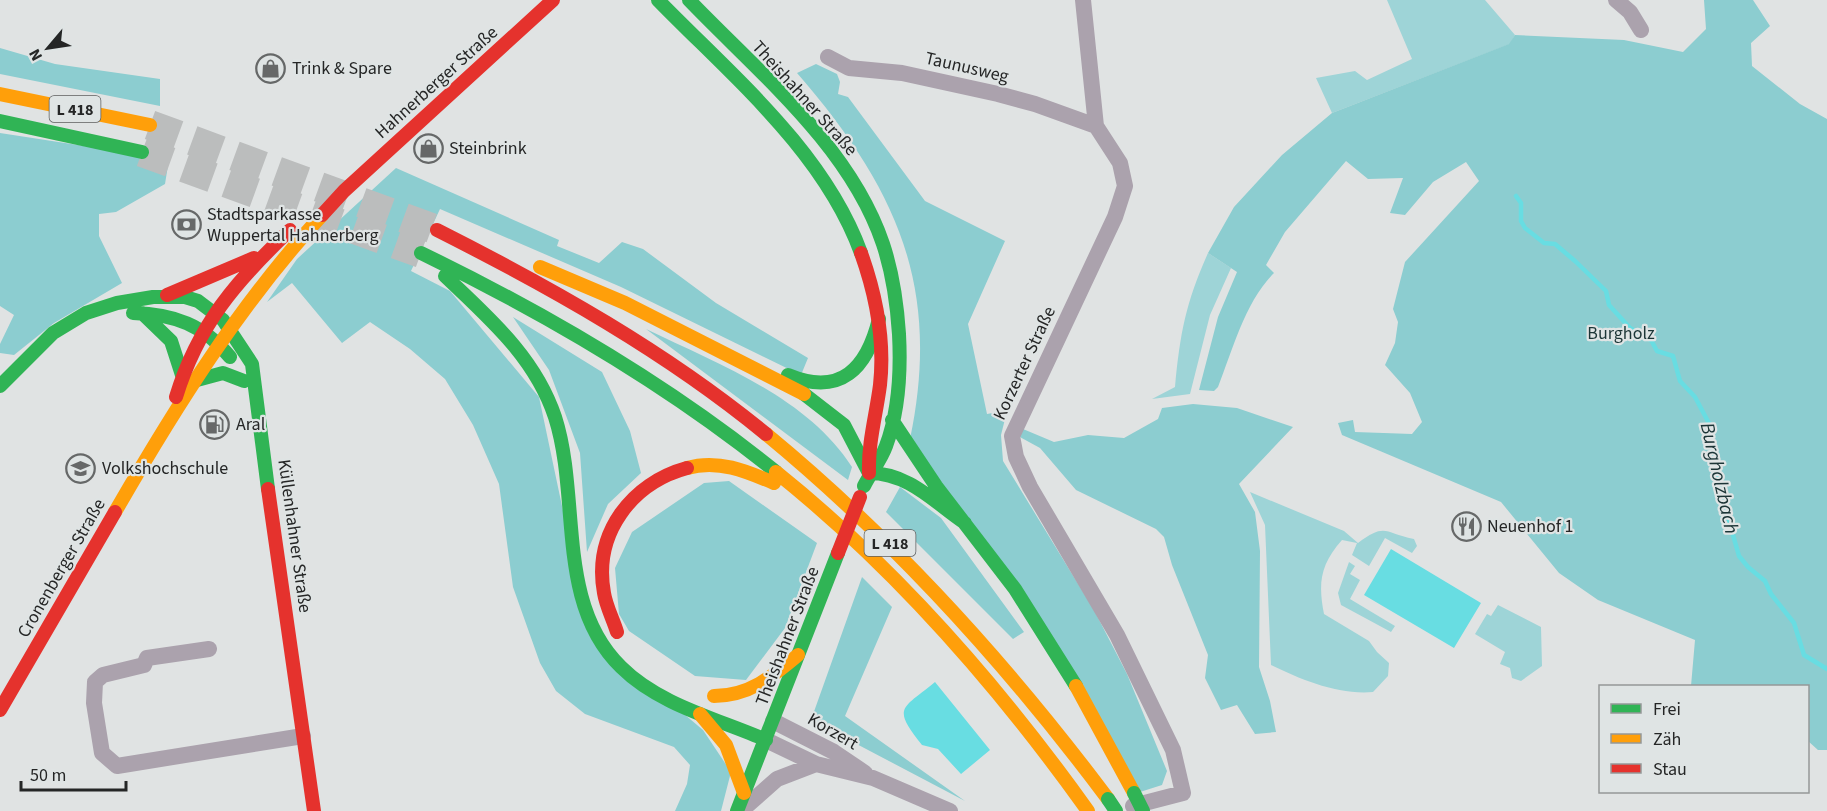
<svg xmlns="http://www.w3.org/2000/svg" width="1827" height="811" viewBox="0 0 1827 811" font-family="'Source Sans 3',sans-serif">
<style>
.green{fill:#9ed4d7}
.forest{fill:#8ccdd0}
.water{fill:#68dde2}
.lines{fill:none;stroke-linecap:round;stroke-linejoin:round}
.stream{stroke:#68dde2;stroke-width:4.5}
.highway-tunnel{stroke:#bbbdbd;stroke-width:30;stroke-dasharray:30 15;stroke-linecap:butt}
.street{stroke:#aba2ad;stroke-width:16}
.fast{stroke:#30b455;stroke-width:14}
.slow{stroke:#ff9f0a;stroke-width:14}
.jam{stroke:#e5322d;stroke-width:14}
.fast-bridge{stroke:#30b455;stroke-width:14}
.jam-bridge{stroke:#e5322d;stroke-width:14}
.labels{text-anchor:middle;stroke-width:4.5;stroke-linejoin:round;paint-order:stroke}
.shield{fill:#dfe4e4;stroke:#5d5f5f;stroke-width:1.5}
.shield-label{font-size:16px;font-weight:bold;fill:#252626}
.street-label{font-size:18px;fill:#252626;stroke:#dfe4e4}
.poi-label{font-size:18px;fill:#252626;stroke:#dfe4e4;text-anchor:start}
.park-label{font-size:18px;fill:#1c3637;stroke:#dfe4e4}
.water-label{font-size:20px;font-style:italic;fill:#1b3436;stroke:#dfe4e4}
</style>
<rect width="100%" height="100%" fill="#e0e3e3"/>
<path class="green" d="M1387 0H1485L1515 35 1510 44 1332 113 1316 78 1355 71 1367 80 1412 59Z
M1208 253 1231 268 1210 315 1190 394 1152 399 1175 387C1180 333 1186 302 1208 253Z
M1250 492 1344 531 1358 543C1386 522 1384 533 1414 539L1417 546 1412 553 1385 538 1369 566 1352 555 1357 543 1342 540C1320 565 1318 583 1324 614L1369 641 1377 652 1389 663 1388 676 1373 692C1338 695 1302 680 1271 665L1265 525Z
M1349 562 1355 566 1350 574 1360 580 1350 599 1395 626 1391 632 1341 605 1338 593Z
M1498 605 1541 627 1542 666 1521 681 1512 678 1510 668 1500 664 1505 652 1475 634 1487 614 1491 616Z"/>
<path class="forest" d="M1704 0H1753L1770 26 1751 43 1752 66 1800 104 1827 119V750H1818L1808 741V686H1691L1695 640 1598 600 1559 573 1501 502 1342 435 1338 423 1353 420 1355 432 1412 434 1422 422 1410 393 1385 365 1395 343 1398 322 1393 309 1405 262 1479 181 1466 162 1433 182 1405 215 1390 213 1403 178 1368 179 1346 161 1285 232 1266 265 1274 273C1245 302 1233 349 1218 387L1214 391 1199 390 1218 317 1237 272 1208 253 1234 207 1282 155 1332 113 1509 44 1515 35 1624 40 1683 52 1706 29Z
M0 48 55 64 160 79V106L0 74Z
M816 64 837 74 840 82 838 94 848 97 925 201 1005 241 968 324 987 414 998 412 1005 419 1001 435 1003 461 1094 610 1127 674 1167 771 1162 785 1140 792 910 439C942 286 896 187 797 73Z
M0 133 169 159 165 184 116 212 99 214V236L122 283 54 323 14 355 0 353V344L14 315 0 306Z
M396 168 559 240 557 246 599 263 622 242 643 249 716 303 808 358 801 375 621 287 440 209 411 271 450 291 539 397 589 634 703 730 731 772 721 811H675L687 784 690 765 674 747 585 714 556 691 540 663 513 587 499 484 473 425 445 379 410 349 370 322 342 343 292 283 267 302 297 259Z
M513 317 602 372 630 431 641 473 608 504 587 552 580 453 549 370Z
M646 329C718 364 807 397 852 467L848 480Z
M1193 404 1237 408 1293 427 1239 484 1255 512 1260 551 1259 667 1270 701 1276 732 1255 734 1237 705 1221 710 1205 678 1208 655 1172 565 1164 537 1156 529 1076 490 1040 448 1018 436 1023 429 1054 442 1088 435 1124 438 1158 419 1162 408Z
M729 481 817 543 785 628 746 680 695 676 629 631 619 614 615 568 632 532 704 483Z
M900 487 941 518 1024 632 1013 639 886 512Z
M862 577 892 607 845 716 965 801 811 720Z"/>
<path class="water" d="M1391 549 1481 603 1454 648 1364 595Z
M935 682 990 750 961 774 938 749 922 745C892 707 901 710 935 682Z"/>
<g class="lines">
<path class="stream" d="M1516 196 1521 203V221L1525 228 1544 243 1555 244 1575 261 1606 291 1609 305 1630 328 1651 340 1657 351 1673 356 1680 381 1695 397 1712 429V448L1721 493 1739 556 1748 567 1765 581 1771 594 1794 623 1804 655 1827 669"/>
<path class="highway-tunnel" d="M150 125 437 230
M142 152 421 253"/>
<path class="street" d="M1083 0 1096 126 1120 163 1125 186 1115 217 1012 436 1016 457 1030 487 1117 635 1173 750 1183 793 1133 806
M1616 0 1630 12 1641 30
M828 57 849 68 902 73 998 94 1035 104 1096 126
M209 649 147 658 144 665 103 675 95 682 94 703 102 753 117 766 303 736
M773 721 834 752 865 773
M766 740 816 764 873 778 950 811
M742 810 777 779 816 764"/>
<path class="fast" d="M658 0C731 75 824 151 861 253
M689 0C759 73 850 146 883 244 893 274 897 303 899 334 901 371 899 411 886 446 881 460 871 472 864 486
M0 121 142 152
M421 253C547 314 667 384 776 472
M445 276C489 318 535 357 555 417 581 498 555 603 621 667 659 705 718 719 766 740
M133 313C174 314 204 325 230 357
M142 313 171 341 182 375
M788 375C841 397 867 368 879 319
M197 380 223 373 244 381
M0 386 53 333 86 313 117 303 153 297H185L198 301 223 320 252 364 268 489
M804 394 844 425 869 473C909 473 934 502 965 523
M892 420 936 486 1015 589 1076 686
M737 811 838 553"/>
<path class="slow" d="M0 94 150 125
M540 267 625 303 804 394
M766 434C897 542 1007 664 1108 799
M687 468C718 459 746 471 774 483
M776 472C897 569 998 685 1088 811
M115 512C175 408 240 304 322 215
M1076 686 1134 793
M714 696C749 696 772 677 798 655
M700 714 726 745 744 793"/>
<path class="jam" d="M322 215 344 191 553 0
M437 230C552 288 666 352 766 434
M861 253C876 295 885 340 880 385 876 416 868 442 869 473
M167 295 254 258
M176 397C198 325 236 281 290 230
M268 489 314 811
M617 632C613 619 606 606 604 593 593 533 632 483 687 468
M0 710 115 512"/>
<path class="fast-bridge" d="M1134 793 1143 811
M1108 799 1116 811"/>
<path class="jam-bridge" d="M838 553 860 497"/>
</g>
<defs>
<symbol id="shop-ring" viewBox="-11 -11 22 22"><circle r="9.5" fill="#dfe4e4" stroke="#666868" stroke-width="1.5"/><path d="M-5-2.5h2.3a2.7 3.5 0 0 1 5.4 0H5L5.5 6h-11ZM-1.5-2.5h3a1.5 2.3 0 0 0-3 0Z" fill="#666868"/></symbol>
<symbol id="bank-ring" viewBox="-11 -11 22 22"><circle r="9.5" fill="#dfe4e4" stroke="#666868" stroke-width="1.5"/><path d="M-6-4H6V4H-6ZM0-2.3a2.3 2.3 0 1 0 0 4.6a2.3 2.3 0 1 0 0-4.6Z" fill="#666868"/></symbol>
<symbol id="fuel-ring" viewBox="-11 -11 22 22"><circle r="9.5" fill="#dfe4e4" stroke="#666868" stroke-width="1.5"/><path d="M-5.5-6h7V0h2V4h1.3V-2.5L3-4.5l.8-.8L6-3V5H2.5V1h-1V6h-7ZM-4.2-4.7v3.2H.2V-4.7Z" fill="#666868"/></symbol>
<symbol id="university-ring" viewBox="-11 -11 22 22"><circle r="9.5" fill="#dfe4e4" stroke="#666868" stroke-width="1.5"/><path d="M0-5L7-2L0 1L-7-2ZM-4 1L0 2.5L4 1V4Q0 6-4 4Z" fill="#666868"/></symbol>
<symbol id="restaurant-ring" viewBox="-11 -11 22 22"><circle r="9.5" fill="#dfe4e4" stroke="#666868" stroke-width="1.5"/><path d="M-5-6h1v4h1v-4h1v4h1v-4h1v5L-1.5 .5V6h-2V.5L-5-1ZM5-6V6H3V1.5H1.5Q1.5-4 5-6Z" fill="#666868"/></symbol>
</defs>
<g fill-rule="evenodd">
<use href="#shop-ring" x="254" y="52" width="33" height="33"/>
<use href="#shop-ring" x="412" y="132" width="33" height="33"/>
<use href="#bank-ring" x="170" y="208" width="33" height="33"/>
<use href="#fuel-ring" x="198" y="408" width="33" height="33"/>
<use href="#university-ring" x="64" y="452" width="33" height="33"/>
<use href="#restaurant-ring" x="1450" y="510" width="33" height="33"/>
</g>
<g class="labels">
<g class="shield">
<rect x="49.5" y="96" width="51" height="26" rx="4.5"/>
<rect x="864.5" y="530" width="51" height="26" rx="4.5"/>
</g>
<g class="shield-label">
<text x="75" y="115">L 418</text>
<text x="890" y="549">L 418</text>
</g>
<g class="street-label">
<text transform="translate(967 67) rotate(13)" y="6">Taunusweg</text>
<text transform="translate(436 82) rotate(-42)" y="6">Hahnerberger Straße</text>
<text transform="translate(805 98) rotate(48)" y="6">Theishahner Straße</text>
<text transform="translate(1024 363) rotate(-65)" y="6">Korzerter Straße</text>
<text transform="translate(295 536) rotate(82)" y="6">Küllenhahner Straße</text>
<text transform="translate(61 568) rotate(-60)" y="6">Cronenberger Straße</text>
<text transform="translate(787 636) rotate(-69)" y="6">Theishahner Straße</text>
<text transform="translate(833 731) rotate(30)" y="6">Korzert</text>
</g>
<g class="poi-label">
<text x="292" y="74">Trink &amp; Spare</text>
<text x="449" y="154">Steinbrink</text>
<text x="207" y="220">Stadtsparkasse<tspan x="207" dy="21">Wuppertal Hahnerberg</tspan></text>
<text x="236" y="430">Aral</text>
<text x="102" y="474">Volkshochschule</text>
<text x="1487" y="532">Neuenhof 1</text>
</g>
<g class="park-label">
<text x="1621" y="339">Burgholz</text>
</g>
<g class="water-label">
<text transform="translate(1720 478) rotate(77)" y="7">Burgholzbach</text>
</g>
</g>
<rect x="1599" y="685" width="210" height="108" fill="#dfe4e4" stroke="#959898" stroke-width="1.5"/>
<rect x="1611" y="704" width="30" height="9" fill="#30b455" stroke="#959898" stroke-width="1.5"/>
<text x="1653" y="715" font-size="18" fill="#252626">Frei</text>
<rect x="1611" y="734" width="30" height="9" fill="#ff9f0a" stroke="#959898" stroke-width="1.5"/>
<text x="1653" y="745" font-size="18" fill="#252626">Zäh</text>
<rect x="1611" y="764" width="30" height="9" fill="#e5322d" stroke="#959898" stroke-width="1.5"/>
<text x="1653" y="775" font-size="18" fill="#252626">Stau</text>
<g transform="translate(48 48) rotate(241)" stroke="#dfe4e4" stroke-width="4.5" paint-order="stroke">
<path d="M0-4.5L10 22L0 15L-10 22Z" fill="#252626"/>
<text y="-9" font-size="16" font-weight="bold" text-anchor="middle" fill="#252626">N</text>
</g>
<path d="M21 781v9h105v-9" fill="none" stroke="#252626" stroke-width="3"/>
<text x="30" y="781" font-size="18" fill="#252626" stroke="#dfe4e4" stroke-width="4.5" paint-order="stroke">50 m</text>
</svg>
